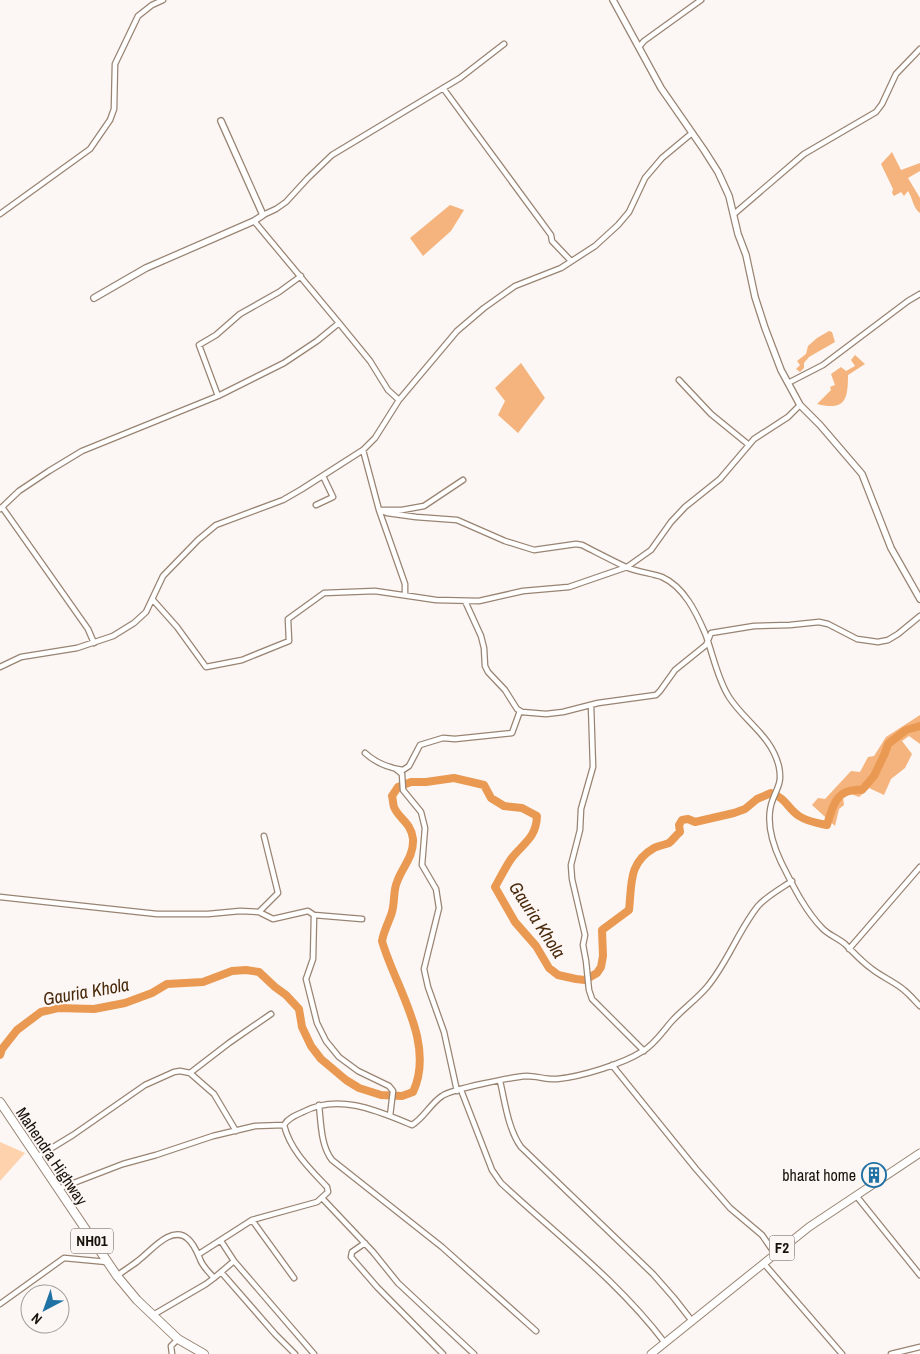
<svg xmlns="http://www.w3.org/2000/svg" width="920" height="1354" viewBox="0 0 920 1354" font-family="'Archivo Narrow',sans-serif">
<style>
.green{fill:#fed2ad}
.forest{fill:#f5b47d}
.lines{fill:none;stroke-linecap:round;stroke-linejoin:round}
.river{stroke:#e99952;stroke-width:8}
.minor-casing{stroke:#998473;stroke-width:7}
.tertiary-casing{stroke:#998473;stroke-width:8}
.primary-casing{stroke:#998473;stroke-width:9}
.trunk-casing{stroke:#998473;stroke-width:10}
.minor{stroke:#fff;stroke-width:4.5}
.tertiary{stroke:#fff;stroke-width:5.5}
.primary{stroke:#fff;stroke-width:7}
.trunk{stroke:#fff;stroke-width:8}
.labels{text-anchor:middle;stroke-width:4;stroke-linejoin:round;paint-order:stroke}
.shield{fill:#fcf7f4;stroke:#5c5650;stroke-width:1}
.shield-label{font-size:15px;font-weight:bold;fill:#18110a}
.street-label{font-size:16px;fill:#18110a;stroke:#fcf7f4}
.poi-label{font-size:16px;fill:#18110a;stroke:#fcf7f4;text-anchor:end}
.water-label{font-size:18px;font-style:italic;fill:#4a2a0c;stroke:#fcf7f4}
</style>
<rect width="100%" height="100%" fill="#fcf7f4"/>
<path class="green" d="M0 1142 25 1153 0 1181Z"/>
<path class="forest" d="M892 152 901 170 920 163V171L908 178 920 198V213C913 208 913 199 908 191L904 196 901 192 894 196 892 193 893 189 881 164Z
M450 205 464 210 451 231 423 256 410 238Z
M829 331 832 332 835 342 809 357 804 363V368L800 372 796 369 800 365 797 361 806 354 808 346 817 338Z
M855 355 865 364 848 375C848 400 845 411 817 404L831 390 830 387 835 385 831 374 841 367 846 371 855 366 851 360Z
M521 363 545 398 518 433 498 415 505 401 495 388Z
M920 715V744L909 736 902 741 912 754 905 768 891 779 884 795 869 788 859 797 851 794 843 797 844 805 839 809 835 826 812 805 818 798 825 799 851 771 860 772 868 757 874 756 886 737Z"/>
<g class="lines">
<path class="river" d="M0 1055 2 1049 17 1030 41 1012 58 1008 94 1009 125 1003 152 993 167 984 203 982 232 971 246 970 259 972 275 987 286 995 299 1009 302 1027 311 1046 321 1059 346 1080 359 1088 381 1095 402 1096 413 1092C436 1043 395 987 382 941 384 930 389 922 392 912 395 902 393 891 397 882 402 867 414 857 413 839 411 822 398 818 394 807 393 804 393 799 392 796L398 787 411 782H426L454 778 484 785 491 798 504 806 522 808 537 816C536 839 523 843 511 859 505 868 500 878 495 887L515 922 536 946 549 968 558 975 576 979 585 980 597 973 601 967 603 956 602 930 629 910C632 884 628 863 654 848 658 846 664 845 669 843 673 840 676 835 680 832L679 825 682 820 688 819 695 822 734 813 745 809 757 799 771 793C786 798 788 809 799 816 808 822 817 823 827 825 833 804 837 788 862 790L874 776 885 753 888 744 906 730 920 726"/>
<defs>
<path id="minor" d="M639 47 644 41 701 0
M443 88 551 235 552 241 571 261
M0 214 90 149 110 120 114 109 115 64 138 16 152 5 163 0
M734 214 804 154 876 112 882 104 896 74 920 49
M263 215 276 209 286 202 308 178 332 155 460 78 504 44
M254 221 339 323
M679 380 711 414 749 445
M788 383 823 365 908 301 920 294
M218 396 199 345 216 335 240 314 279 292 301 276
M363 450 379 510H402L424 506 463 480
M316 505 333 497 323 476
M2 507 88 629 94 643
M0 509 19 491 49 471 82 451 218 396 284 363 317 341 339 323 370 361 388 390 399 400
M405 595V584L379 510 387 513 416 517 457 520 505 541 534 550 576 544 582 545C596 552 611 560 626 567 637 572 651 573 662 577 684 587 696 612 705 633 713 654 717 678 729 697 745 722 772 736 779 767 782 782 778 786 773 799 765 819 772 843 781 862 792 884 805 911 823 929 829 935 838 938 845 944 854 953 862 962 872 969 882 977 895 982 904 990 910 995 915 1001 920 1006
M153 600 177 627 206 667 242 660 289 641 288 619 324 593 375 591 436 600 479 601 523 591 569 587 627 567 651 550 671 522 685 507 720 479 754 439 788 417 800 405
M465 601 481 636 484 648 485 666 488 672 505 690 517 709 522 712 546 714 563 712 598 703 656 695 660 691 675 670 706 645 711 633 754 626 790 625 819 622 828 624 857 639 878 642 888 640 898 634 920 616
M0 667 21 657 77 648 113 636 134 623 146 612 163 576 198 540 216 525 283 500 302 489 363 450 375 438 399 400 457 331 484 308 515 286 561 268 595 246 618 225 629 212 645 178 662 158 692 133
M591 705 593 767 581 809 580 830 571 865 572 879 585 935 583 945 586 961 589 990 592 999 644 1051
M365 753C376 763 389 768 403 770L409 766 420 745 443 738 455 739 512 733 520 711
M396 769 402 774 403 790 421 812 425 828 422 865 436 889 439 908 424 969 428 987 444 1032 457 1091
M0 897 157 914H208L240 911 259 912 273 919 308 911 314 915 313 959 306 979 317 1023 326 1041 339 1057 358 1071 389 1086 393 1091 390 1116
M259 912 278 893 264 836
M314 915 362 919
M849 949 920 867
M612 1065 696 1169 730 1208 762 1235 775 1254
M190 1073 229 1043 271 1014
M500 1081C505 1102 508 1129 521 1147L653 1274 674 1298 692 1321
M461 1090 492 1170 501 1183C557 1235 619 1282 665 1343
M319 1105C321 1124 321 1146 332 1160L442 1247 536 1331
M37 1157 73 1135 145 1085 174 1072 180 1071 190 1073 214 1094 236 1131
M58 1189 123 1164 156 1155 213 1136 255 1126 284 1125C288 1118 296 1115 303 1112 339 1093 378 1111 412 1125 424 1118 430 1104 442 1096 452 1089 512 1077 527 1076 537 1076 547 1080 557 1079 580 1077 623 1064 643 1051 655 1044 663 1031 672 1021 683 1009 697 999 707 987 728 962 738 931 758 906 767 896 780 889 792 881
M322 1198 373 1252 398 1283 474 1354
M858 1198 920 1275
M252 1220 294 1278
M365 1243 352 1252 351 1257 377 1287 443 1354
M199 1254 252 1220 317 1202 328 1192 327 1187C310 1169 290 1150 284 1125
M234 1261 314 1354
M766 1266 842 1354
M221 1272 275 1334 295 1354
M117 1276C124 1270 132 1266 139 1260 151 1251 172 1224 188 1239 194 1244 197 1252 200 1259 202 1266 209 1272 214 1278L206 1284 153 1315
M214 1278 234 1261 221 1241
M0 1304 64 1258 107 1262
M172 1354 171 1346 178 1339
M891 1354 920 1347"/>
<path id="tertiary" d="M613 0 661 88 704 150 718 172 729 196 738 234 746 255 755 297 765 328 781 370 800 405 820 425 862 474 891 548 920 599
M94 298 146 268 254 221 263 215 221 121"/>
<path id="primary" d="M651 1354 809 1227 920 1153"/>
<path id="trunk" d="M0 1102 117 1276 137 1300 178 1339 204 1354"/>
</defs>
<use href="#minor" class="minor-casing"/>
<use href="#tertiary" class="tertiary-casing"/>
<use href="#primary" class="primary-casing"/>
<use href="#trunk" class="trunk-casing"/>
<use href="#minor" class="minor"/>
<use href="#tertiary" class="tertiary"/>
<use href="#primary" class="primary"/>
<use href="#trunk" class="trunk"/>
</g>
<defs>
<symbol id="building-ring" viewBox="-11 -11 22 22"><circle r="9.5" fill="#fcf7f4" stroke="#2172a4" stroke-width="1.5"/><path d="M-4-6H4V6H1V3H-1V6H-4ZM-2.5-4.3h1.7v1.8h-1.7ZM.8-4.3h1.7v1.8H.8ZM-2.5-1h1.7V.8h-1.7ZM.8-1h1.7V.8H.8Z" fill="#2172a4"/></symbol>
</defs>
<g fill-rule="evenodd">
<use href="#building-ring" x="860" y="1161" width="28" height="28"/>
</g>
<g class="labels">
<g class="shield">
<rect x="71" y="1228.5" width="42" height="25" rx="4"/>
<rect x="769.5" y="1235.5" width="25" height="25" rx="4"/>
</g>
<g class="shield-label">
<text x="92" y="1246">NH01</text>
<text x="782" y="1253">F2</text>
</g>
<g class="street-label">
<text transform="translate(52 1156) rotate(56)" y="6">Mahendra Highway</text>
</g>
<g class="poi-label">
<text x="856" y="1181">bharat home</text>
</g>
<g class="water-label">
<text transform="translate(537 920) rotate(57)" y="6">Gauria Khola</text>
<text transform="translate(86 992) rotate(-10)" y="6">Gauria Khola</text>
</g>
</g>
<g transform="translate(45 1309) rotate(221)"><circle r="24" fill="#fcf7f4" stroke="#a19b96"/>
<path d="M0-4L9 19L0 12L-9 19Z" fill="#2172a4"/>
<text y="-8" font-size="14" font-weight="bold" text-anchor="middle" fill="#18110a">N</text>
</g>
</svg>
